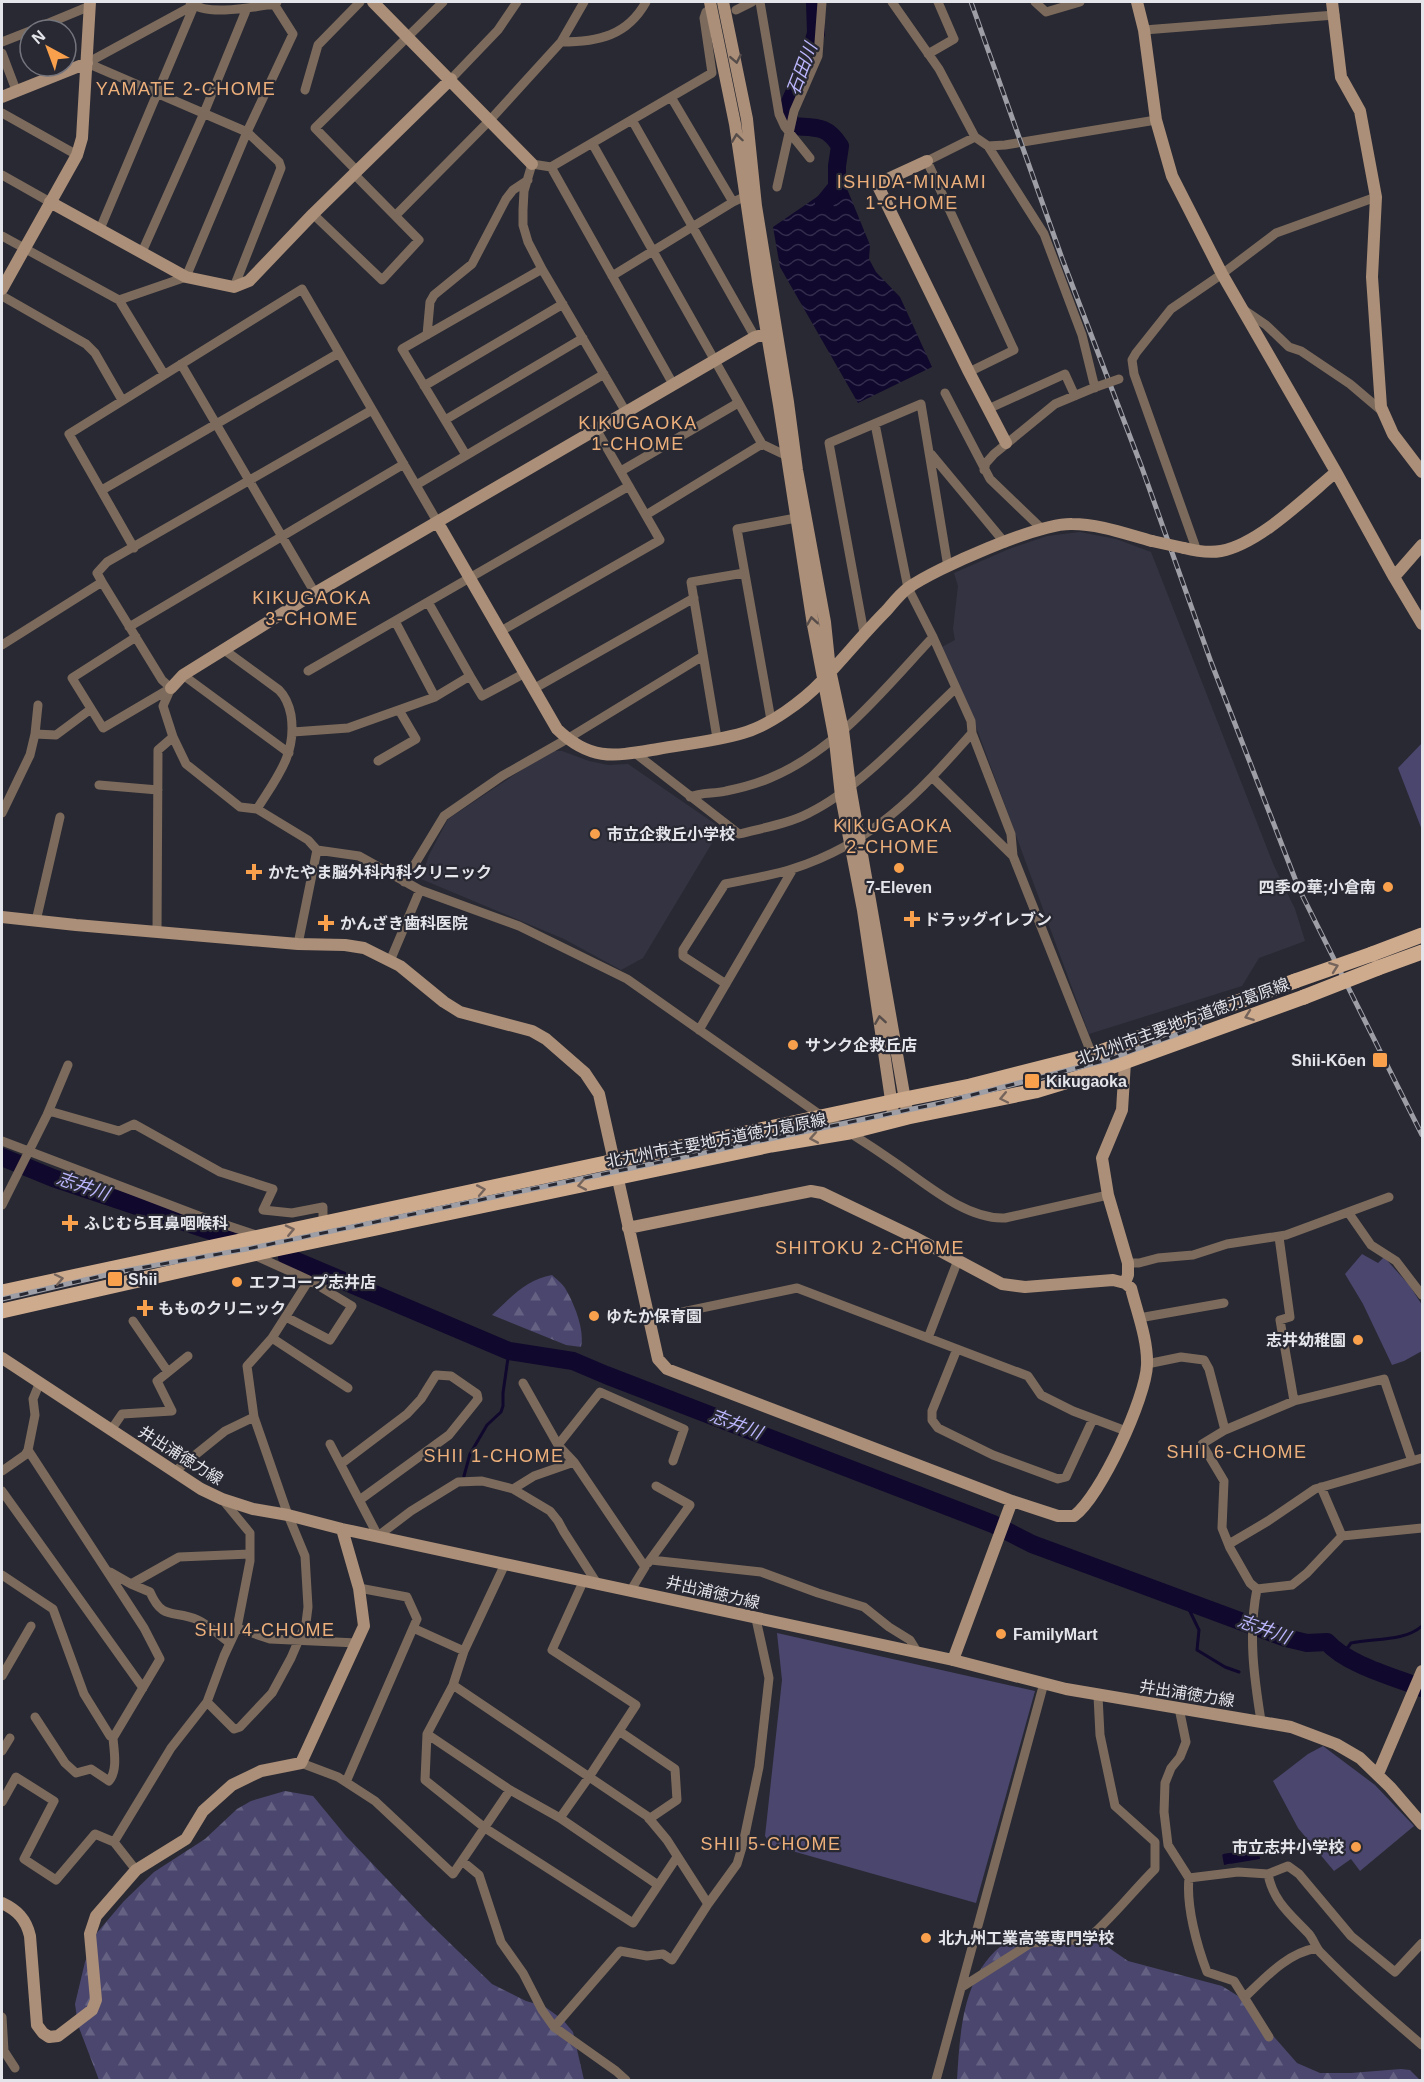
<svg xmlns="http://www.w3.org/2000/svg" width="1424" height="2082" viewBox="0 0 1424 2082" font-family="Arial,'Noto Sans JP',sans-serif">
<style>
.built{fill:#343341}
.forest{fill:url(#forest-firs)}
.park{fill:#4a466e}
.water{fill:url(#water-waves)}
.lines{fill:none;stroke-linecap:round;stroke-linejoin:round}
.stream{stroke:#10082d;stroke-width:3}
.river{stroke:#10082d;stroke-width:18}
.street{stroke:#7c6b5c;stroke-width:9}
.secondary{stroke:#ab8f78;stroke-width:12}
.primary{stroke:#cfab8d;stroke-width:15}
.rail-casing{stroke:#9e9ea6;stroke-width:5}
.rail{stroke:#292933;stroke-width:3;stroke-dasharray:9;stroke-linecap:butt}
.street-bridge{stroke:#7c6b5c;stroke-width:9}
.secondary-bridge{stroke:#ab8f78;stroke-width:12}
.primary-bridge{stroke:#cfab8d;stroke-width:15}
.oneway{stroke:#564d4b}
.oneway2{stroke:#74645c}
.poi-dot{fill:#f9a04c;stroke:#292933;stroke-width:2}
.labels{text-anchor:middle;stroke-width:4.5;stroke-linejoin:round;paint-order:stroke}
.poi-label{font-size:16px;font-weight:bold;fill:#e4e4eb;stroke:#292933;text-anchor:start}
.street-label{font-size:16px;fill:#e4e4eb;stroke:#292933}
.water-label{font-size:18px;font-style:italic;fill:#bbb6fd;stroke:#292933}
.neighbourhood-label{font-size:18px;letter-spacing:1.5px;fill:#eeb07b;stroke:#292933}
</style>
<defs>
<pattern id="forest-firs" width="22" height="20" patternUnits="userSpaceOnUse" patternTransform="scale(1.5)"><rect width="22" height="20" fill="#4a466e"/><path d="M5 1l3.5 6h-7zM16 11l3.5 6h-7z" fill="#646183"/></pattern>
<pattern id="water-waves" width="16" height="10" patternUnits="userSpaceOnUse" patternTransform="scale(1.5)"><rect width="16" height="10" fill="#10082d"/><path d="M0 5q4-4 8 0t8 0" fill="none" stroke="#332c4c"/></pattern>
</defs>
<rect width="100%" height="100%" fill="#292933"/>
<path class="built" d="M1080 532 1116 539 1151 552 1274 866 1295 909 1305 941 1259 958 1242 986 1089 1034 978 732 942 647 955 640 953 629 958 586 954 573 1009 549 1047 536Z
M550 751H562L589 761 608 765 628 764 721 828 643 958 621 970 564 939 421 879 429 855 448 819Z"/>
<path class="forest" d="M552 1275C556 1279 562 1283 565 1288 574 1303 585 1330 581 1347L566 1345 492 1315C510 1298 527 1279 552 1275Z
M285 1791 313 1796 346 1836 425 1919 492 1984 526 2001 544 2006 563 2020 573 2032 584 2080H99L78 2025 75 2004 85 1962 95 1935 124 1901 154 1872 205 1839 237 1809 251 1801Z
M1043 1929 1089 1934 1128 1961 1222 1986 1238 1996 1297 2063 1320 2073H1351L1401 2069 1410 2070 1420 2080H957C960 2033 962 1974 1005 1943 1009 1940 1015 1935 1020 1933 1027 1930 1036 1930 1043 1929Z"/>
<path class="park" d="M1422 743V830L1398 768Z
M1362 1254 1378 1263 1384 1257 1410 1286 1422 1305V1351L1404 1361 1392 1365 1363 1304 1345 1274Z
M777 1633 1035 1691 976 1903 771 1845 765 1836 782 1680Z
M1323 1746 1375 1785 1414 1826 1360 1871 1351 1859 1334 1871 1298 1828 1273 1781 1308 1754Z"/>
<path class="water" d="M843 179 870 245 869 259 876 272 900 297 932 367 858 403 780 267 773 227Z
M1259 1849 1260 1859 1224 1865 1222 1854Z"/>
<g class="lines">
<path class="stream" d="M464 1476 470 1454 487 1425 501 1412 503 1406V1393L509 1351
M1184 1599 1199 1630 1197 1650 1225 1667 1239 1672
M1343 1654 1351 1643C1374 1638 1404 1642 1422 1626"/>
<path class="river" d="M815 2 816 33 808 62 786 111 792 126C815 128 826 124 840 146L837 166V187L824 203
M2 1157 53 1178 232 1238
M287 1257 509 1351 573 1361 606 1375 993 1524 1032 1544 1286 1638 1307 1643 1327 1642C1346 1664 1394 1677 1422 1688"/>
<path class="street" d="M190 2C205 17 254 7 274 4L277 2
M760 2 779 114 785 127 810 158
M892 2 939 69 975 137 988 146 1005 145 1156 120
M1035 2 1046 12 1080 2
M736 10 752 2
M32 30 90 6
M1144 30 1335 15
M2 42 30 31
M561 42C598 42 627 36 646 2
M2 53 16 90
M928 54 954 39 938 2
M87 63 247 132 279 162 281 168 234 287
M87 63 194 5
M451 79 498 30 517 2
M305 90 318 45 360 2
M671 97 733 202 746 196
M2 113 77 155
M632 120 755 337
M592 143 762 444 785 455
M988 146 1044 234 1082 335 1095 388
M551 167 673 384
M357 171 315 128 443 2
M2 175 50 202
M777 187 794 111 818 56 822 2
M313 214 382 280 419 240 354 174
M396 215 491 119 561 42 584 2
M100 229 194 6
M2 236 119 300 164 374
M142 252 204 113 247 8
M612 276 733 202
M2 296 86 344 95 353 122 400
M119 300 186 277 247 132 293 34 274 4
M1244 310 1266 325 1289 347 1301 351 1350 384 1383 412
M427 335 430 302 434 295 472 264 506 199 513 190 528 180
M181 364 315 593
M969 372 1014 350 927 161 975 137
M424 386 563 304
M945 393 990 479 1042 529
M988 409 1065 374 1075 396
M626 412 542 269 528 242 523 225V210L524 191 532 164 551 167 712 73 704 18 706 12 712 8
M445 420 583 338
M875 424 908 588 933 637 971 721 972 733 1011 834 1013 856 1092 1055
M931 454 1005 543
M466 455 402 349 542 269
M984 470 986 463 994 454 1055 404 1098 386
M621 471 738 403
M416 485 604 374
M102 490 339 353
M646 515 762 444
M134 548 69 434 302 289 438 523
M1197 551 1134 374 1132 360 1136 353 1171 309 1222 274 1276 233 1376 197
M395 621 435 697
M129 627 404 464
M501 631 660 540 596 429
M864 633 829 443 921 404 948 567
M136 637 72 678 103 728 171 688
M2 645 102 582
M223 649 279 690C286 697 289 705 291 715 297 754 277 777 257 809
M308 671 629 486
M183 675 289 753
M470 676 482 696 525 673
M171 688 163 706 173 737 186 764 240 807 257 809 308 840 317 850 359 856 420 890 519 926 627 979 823 1117C848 1131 871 1146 894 1162 925 1183 966 1220 1005 1218L1108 1195
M171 688 162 680 102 582 97 573 107 562 372 410
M535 688 694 598
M771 720 737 529 796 518
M293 732 348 728 435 697 470 676 428 602
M35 734 56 735 91 709
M717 738 691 582 744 573
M635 753 739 834C762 828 788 824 809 813 862 787 913 728 956 688
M378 761 416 739 399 710
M933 778 1013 856
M99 785 158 790
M690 797C701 792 714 794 726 791 741 788 756 784 770 778 836 751 885 688 933 637
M2 813 30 755 35 734 38 705
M404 882 444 816 502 776 567 739 703 656
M36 921 60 817
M157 932 158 750 173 737
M298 944 317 850
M390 961 420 890
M726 984 683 956V950L725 884C747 879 771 876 792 869 872 844 919 793 972 733
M699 1030 793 869
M49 1111 119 1131 134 1124 220 1172 273 1189 263 1210 292 1213 323 1207V1228
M2 1141 199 1216 256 1235
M2 1205 47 1115 68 1065
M1348 1212 1371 1245 1396 1261 1422 1295
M1279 1237 1290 1317 1280 1320 1294 1401
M1128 1263H1139L1158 1258 1193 1255 1227 1244 1286 1235 1389 1197
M286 1317 330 1340 352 1306 309 1280
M1139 1318 1224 1303
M649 1319 797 1288 1028 1376 1041 1395 1073 1411 1126 1431
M133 1321 168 1372
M272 1338 348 1388
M928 1338 958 1260
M957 1349 932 1411V1420L938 1428 993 1455 1058 1479 1066 1477 1093 1419
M1147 1364 1181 1357 1204 1360 1209 1369 1225 1430
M523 1383 558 1445 574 1462
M111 1430 122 1414 172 1411 157 1381 188 1356
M330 1444 378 1536 411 1511 458 1482 482 1481 513 1489 550 1511 558 1521 564 1532 598 1585
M558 1445 600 1392 684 1429 673 1461
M1412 1461 1384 1379 1294 1401 1225 1430 1202 1444 1224 1481 1222 1528 1230 1548 1250 1583 1257 1589 1292 1585 1307 1573 1342 1536 1422 1528
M341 1464 407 1414 421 1399 436 1375 451 1376 477 1394 478 1399 449 1435 361 1499
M2 1471 25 1455 28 1450 35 1415 33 1399 40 1382
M174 1472 225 1431 254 1417 247 1366 272 1338 309 1280 254 1255
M1321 1487 1342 1536
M513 1489 534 1476 574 1462 645 1567 631 1590
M2 1491 143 1688
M1229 1544 1268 1521 1315 1489 1422 1458
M651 1560 761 1572 818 1593 864 1607 889 1627 910 1640 918 1653
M648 1563 690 1505 656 1486
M505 1564 464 1651 453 1685 427 1734 425 1780 485 1828 633 1923 677 1857
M110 1572 131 1584 179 1557 250 1554
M2 1575 53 1609 84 1694 110 1736 113 1738 160 1659 144 1628 28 1450
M131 1584 150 1592C163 1622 174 1609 198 1620 209 1625 220 1636 230 1643
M1257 1589C1248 1634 1254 1677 1261 1721
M237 1628 270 1639 357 1643
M413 1628 464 1651
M2 1676 31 1626
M453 1685 647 1816 667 1840 708 1904
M207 1702 234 1729 240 1727 272 1693 291 1658 306 1623 308 1607 305 1556 288 1515 254 1417
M1179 1708 1186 1742 1180 1757 1171 1768 1165 1783 1164 1812 1168 1845 1189 1878 1238 1872 1268 1874 1288 1866 1299 1874 1351 1936 1395 1972 1422 1943
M35 1717 65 1763 76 1773 91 1769 109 1781C118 1770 114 1751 113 1738
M619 1731 675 1769 677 1800 649 1819
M427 1734 510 1790 560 1818 658 1885
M2 1751 10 1738
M301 1763 338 1777 375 1801 453 1874 510 1790
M346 1782 417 1619 407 1597 359 1588
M2 1802 16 1777 54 1801 24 1859 56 1880 95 1834 114 1842 136 1870
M560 1818 589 1777 636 1705 552 1650 583 1582
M114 1842 171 1748 207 1702 224 1656 237 1628 250 1561V1533L222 1499
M462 1861 479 1875 501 1942 523 1973 542 2010 554 2027 616 2071 626 2080
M1268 1874C1273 1901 1290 1914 1308 1933 1313 1938 1315 1946 1320 1952 1352 1985 1387 2015 1422 2045
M1189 1878C1186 1906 1197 1946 1207 1972L1234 1981 1269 2037
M962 1987 1031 1943 1072 1940 1084 1942C1111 1920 1131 1893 1155 1869V1842L1115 1806 1100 1735 1098 1696
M1245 1997C1266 1977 1287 1953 1317 1948
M2 2017 4 2051 15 2068
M554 2027 620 1951 647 1956 663 1954 672 1960 708 1904 737 1864 743 1844 759 1767 769 1678 756 1619
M936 2080 1044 1683"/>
<path class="secondary" d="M373 2 532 164
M710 2 735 124 758 281 779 405 813 625 835 741 841 796 863 910 894 1120
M723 2 747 119 756 206 788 402 797 470 825 622 830 670 843 730 850 786 908 1117
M1137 2 1144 30 1156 120 1172 176 1222 274 1336 472 1394 577 1422 624
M1332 2 1341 77 1360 111 1376 197 1372 277 1381 407 1393 434 1422 472
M2 97 87 63
M927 161 877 184 969 372 1006 443
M50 202 186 277 234 287 249 281 313 214 451 79
M2 289 77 155 82 138 90 2
M438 523 557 729C591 762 615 756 658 749 686 744 715 741 743 733 769 726 803 701 822 681 844 658 864 633 886 611 893 603 900 594 908 588 936 568 1039 523 1072 524 1099 524 1126 534 1152 541
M1184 548C1196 551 1209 553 1221 551 1259 544 1306 497 1336 472
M1394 577 1422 545
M171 688 183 675 315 593 755 337 773 332
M2 917 76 925 298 944 345 945 364 948 400 966 444 1002 460 1012 532 1031 546 1039 585 1073 599 1094 658 1359 667 1369 1012 1501 1058 1516H1074C1101 1496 1146 1397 1147 1365 1148 1340 1137 1312 1131 1288L1125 1283 1113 1280 1025 1287 1002 1284 916 1238 822 1193 811 1191 628 1228
M1125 1283 1128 1275V1263L1108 1195 1102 1158 1122 1110 1125 1062
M2 1358 201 1489 222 1499 253 1509 288 1515 342 1529 953 1660 1066 1689 1291 1727 1336 1744 1360 1758 1390 1787 1422 1824
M953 1660 1012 1501
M1378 1774 1422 1671
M2 1903C17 1910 26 1919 30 1936L37 2025 43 2033 49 2037 58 2036 92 2010 96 2000 90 1934 96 1916 136 1870 186 1839 203 1811 232 1785 261 1771 301 1763 364 1626 359 1588 342 1529"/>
<path class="primary" d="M1372 954 1422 935
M1378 968 1422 952
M2 1292 905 1099 970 1086 1092 1055 1295 981
M2 1311 262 1252 771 1145 849 1132 908 1117 1035 1091 1091 1074 1304 997"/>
<defs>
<path id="rail" d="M971 2 1063 261 1142 468 1211 662 1299 889 1422 1135
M2 1299 123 1271 247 1249 941 1103 1107 1060 1200 1026"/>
</defs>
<use href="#rail" class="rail-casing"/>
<use href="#rail" class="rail"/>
<path class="street-bridge" d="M1099 386 1119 379"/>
<path class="secondary-bridge" d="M1152 541 1184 548"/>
<path class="primary-bridge" d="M1295 981 1372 954
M1304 997 1378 968"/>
</g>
<defs><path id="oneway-chevron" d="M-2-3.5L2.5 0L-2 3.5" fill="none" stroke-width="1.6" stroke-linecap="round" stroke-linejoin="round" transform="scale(1.5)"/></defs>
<g class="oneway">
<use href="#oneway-chevron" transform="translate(736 59) rotate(79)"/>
<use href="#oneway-chevron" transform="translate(737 138) rotate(-98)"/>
<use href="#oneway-chevron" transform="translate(812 621) rotate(-99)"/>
<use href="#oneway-chevron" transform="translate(880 1020) rotate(-99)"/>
</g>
<g class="oneway2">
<use href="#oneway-chevron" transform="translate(1334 967) rotate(-20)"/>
<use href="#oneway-chevron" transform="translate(1249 1016) rotate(160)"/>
<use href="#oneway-chevron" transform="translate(1004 1098) rotate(168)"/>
<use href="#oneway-chevron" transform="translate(814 1138) rotate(170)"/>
<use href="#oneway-chevron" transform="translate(582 1185) rotate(169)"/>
<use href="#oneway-chevron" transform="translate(481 1190) rotate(-11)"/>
<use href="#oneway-chevron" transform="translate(290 1230) rotate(-13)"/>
<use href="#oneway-chevron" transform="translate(59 1279) rotate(-12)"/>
</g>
<g class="poi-dot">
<circle cx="595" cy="834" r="6"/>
<circle cx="899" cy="868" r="6"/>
<path d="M251 863h6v6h6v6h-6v6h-6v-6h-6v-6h6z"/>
<circle cx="1388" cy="887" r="6"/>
<path d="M909 910h6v6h6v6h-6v6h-6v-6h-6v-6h6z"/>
<path d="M323 914h6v6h6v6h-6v6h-6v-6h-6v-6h6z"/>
<circle cx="793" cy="1045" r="6"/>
<rect x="1372" y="1052" width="16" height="16" rx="3"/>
<rect x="1024" y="1073" width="16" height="16" rx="3"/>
<path d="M67 1214h6v6h6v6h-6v6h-6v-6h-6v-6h6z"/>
<rect x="107" y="1271" width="16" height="16" rx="3"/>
<circle cx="237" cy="1282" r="6"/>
<path d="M142 1299h6v6h6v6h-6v6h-6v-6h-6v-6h6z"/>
<circle cx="594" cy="1316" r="6"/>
<circle cx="1358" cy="1340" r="6"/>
<circle cx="1001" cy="1634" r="6"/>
<circle cx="1356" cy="1847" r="6"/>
<circle cx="926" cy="1938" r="6"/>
</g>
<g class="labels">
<g class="poi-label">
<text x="607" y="840">市立企救丘小学校</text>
<text x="268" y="878">かたやま脳外科内科クリニック</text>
<text x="899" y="893" text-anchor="middle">7-Eleven</text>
<text x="1376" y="893" text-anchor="end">四季の華;小倉南</text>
<text x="924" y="925">ドラッグイレブン</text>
<text x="340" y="929">かんざき歯科医院</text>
<text x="805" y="1051">サンク企救丘店</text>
<text x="1366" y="1066" text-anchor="end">Shii-Kōen</text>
<text x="1046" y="1087">Kikugaoka</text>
<text x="84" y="1229">ふじむら耳鼻咽喉科</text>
<text x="128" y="1285">Shii</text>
<text x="249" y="1288">エフコープ志井店</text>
<text x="158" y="1314">もものクリニック</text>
<text x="606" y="1322">ゆたか保育園</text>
<text x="1346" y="1346" text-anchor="end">志井幼稚園</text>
<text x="1013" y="1640">FamilyMart</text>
<text x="1344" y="1853" text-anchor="end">市立志井小学校</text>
<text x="938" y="1944">北九州工業高等専門学校</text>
</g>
<g class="street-label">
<text transform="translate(1183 1021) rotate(-20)" y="6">北九州市主要地方道徳力葛原線</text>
<text transform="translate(716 1140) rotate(-11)" y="6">北九州市主要地方道徳力葛原線</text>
<text transform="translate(181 1455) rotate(32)" y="6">井出浦徳力線</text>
<text transform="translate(713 1592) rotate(13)" y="6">井出浦徳力線</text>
<text transform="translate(1187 1693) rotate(9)" y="6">井出浦徳力線</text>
</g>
<g class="water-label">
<text transform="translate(802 69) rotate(-69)" y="6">石田川</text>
<text transform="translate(83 1186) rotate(19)" y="6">志井川</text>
<text transform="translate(736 1424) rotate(21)" y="6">志井川</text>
<text transform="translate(1264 1629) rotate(20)" y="6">志井川</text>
</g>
<g class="neighbourhood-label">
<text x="186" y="95">YAMATE 2-CHOME</text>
<text x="912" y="188">ISHIDA-MINAMI<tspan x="912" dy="21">1-CHOME</tspan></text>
<text x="638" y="429">KIKUGAOKA<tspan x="638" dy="21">1-CHOME</tspan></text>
<text x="312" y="604">KIKUGAOKA<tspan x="312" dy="21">3-CHOME</tspan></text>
<text x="893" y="832">KIKUGAOKA<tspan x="893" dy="21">2-CHOME</tspan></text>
<text x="870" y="1254">SHITOKU 2-CHOME</text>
<text x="1237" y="1458">SHII 6-CHOME</text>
<text x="494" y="1462">SHII 1-CHOME</text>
<text x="265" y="1636">SHII 4-CHOME</text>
<text x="771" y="1850">SHII 5-CHOME</text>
</g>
</g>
<rect width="1424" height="2082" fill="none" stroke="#e4e4eb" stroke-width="6"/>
<g transform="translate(48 48) rotate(319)"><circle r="28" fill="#292933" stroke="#74747d" stroke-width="1.5"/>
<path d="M0-4.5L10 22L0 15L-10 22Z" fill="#f9a04c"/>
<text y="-9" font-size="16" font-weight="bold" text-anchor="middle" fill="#e4e4eb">N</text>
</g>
</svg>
